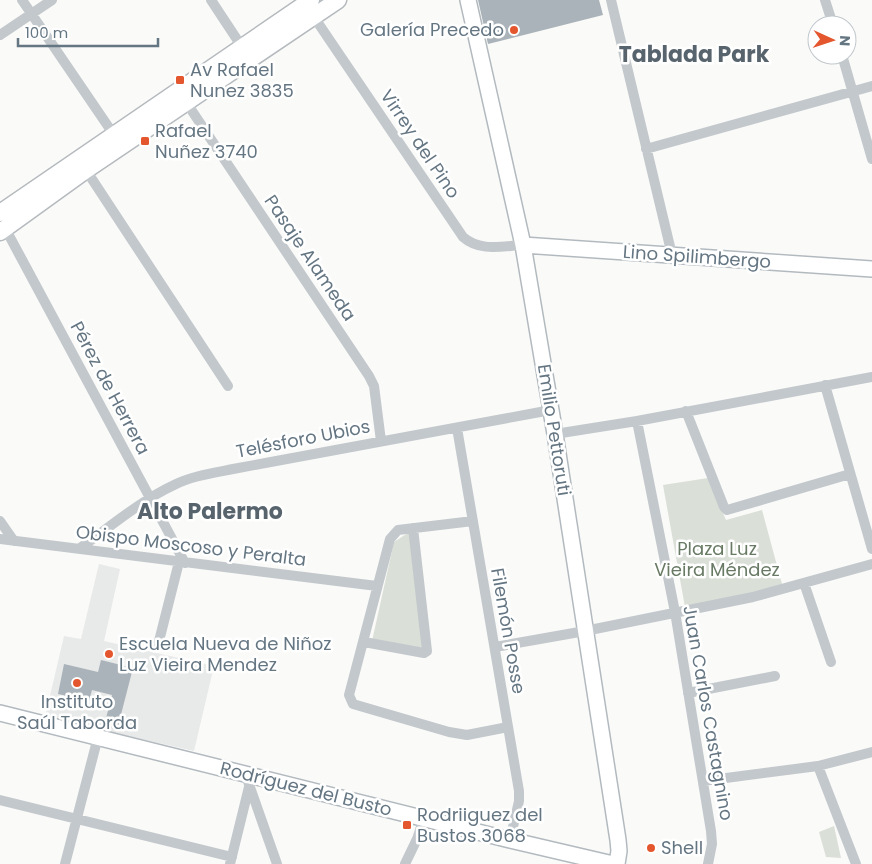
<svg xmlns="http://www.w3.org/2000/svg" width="872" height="864" viewBox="0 0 872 864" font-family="Poppins,sans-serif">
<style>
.built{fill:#e8e9e9}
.green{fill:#dadfd7}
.building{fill:#aab3b9}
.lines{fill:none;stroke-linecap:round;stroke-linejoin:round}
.secondary-casing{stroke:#b3babf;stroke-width:18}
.primary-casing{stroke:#b5babe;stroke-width:19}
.minor{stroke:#c3c8cc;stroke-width:10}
.secondary{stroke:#fff;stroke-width:15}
.primary{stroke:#fff;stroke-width:16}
.poi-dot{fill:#e4572e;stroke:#fff;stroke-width:2}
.labels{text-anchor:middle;stroke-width:5;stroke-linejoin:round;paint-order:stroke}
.poi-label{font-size:18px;fill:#657683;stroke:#fff;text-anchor:start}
.street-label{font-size:18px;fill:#657683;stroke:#fff}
.park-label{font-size:18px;fill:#687a64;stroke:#fff}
.district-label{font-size:22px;font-weight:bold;fill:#57646e;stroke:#fff}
</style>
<rect width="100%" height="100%" fill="#fafaf8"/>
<path class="built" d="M99 564 120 569 104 641 214 666 194 751 45 717 64 636 81 639Z"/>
<path class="green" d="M708 478 726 520 762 510 782 584 762 591 685 607 663 485Z
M411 531 422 648 372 641 394 542Z
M834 826 841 858 826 857 819 832Z"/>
<path class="building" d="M478 0H599L603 15 488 44Z
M101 660 133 668 117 730 104 726 112 695 92 690 89 701 58 694 64 664 98 672Z"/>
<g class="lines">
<defs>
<path id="secondary" d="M468 0 523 245 555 434 618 840 619 851 617 864
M523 245 872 269
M0 713 510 840 613 864"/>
<path id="primary" d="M0 213 311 0
M0 232 86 170 338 0"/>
</defs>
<use href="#secondary" class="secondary-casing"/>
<use href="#primary" class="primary-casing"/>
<path class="minor" d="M22 0 114 135
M211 0 242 47
M611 0 672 255
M825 0 833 25
M314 17 463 237C480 252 502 246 523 245
M0 35 52 0
M842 55 872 159
M186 102 369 376 374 386 381 441
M646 149 872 86
M86 170 228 386
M5 228 185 563
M825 385 872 549
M686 411 724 507 727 510 850 474
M637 421 675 612 711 831 712 844 708 864
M457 428 519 791V801L510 840
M555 434 637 421 872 377
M0 521 14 541
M473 521 398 530 390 539 349 695 353 704 449 732 467 735 508 727
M0 539 377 586
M80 548C110 527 140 501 174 485 192 476 213 473 233 469L551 410
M804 583 831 662
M364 642 424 653 427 651 413 528
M158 645 179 562
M495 647 585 631 753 597 872 564
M688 693 775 676
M818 766 856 864
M245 773 277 864
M703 781 818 766 872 752
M0 800 232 857
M65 864 98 737
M230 864 249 787
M405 864 417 839 424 818"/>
<use href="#secondary" class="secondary"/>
<use href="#primary" class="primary"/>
</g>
<g class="poi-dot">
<circle cx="514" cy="30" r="5"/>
<rect x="175" y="75" width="10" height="10" rx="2.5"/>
<rect x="140" y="136" width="10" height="10" rx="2.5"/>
<circle cx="109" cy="654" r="5"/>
<circle cx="77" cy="683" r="5"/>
<rect x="402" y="820" width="10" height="10" rx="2.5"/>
<circle cx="651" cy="848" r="5"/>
</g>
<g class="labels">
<g class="poi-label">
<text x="504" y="36" text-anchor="end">Galería Precedo</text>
<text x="190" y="76">Av Rafael<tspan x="190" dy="21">Nunez 3835</tspan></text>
<text x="155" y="137">Rafael<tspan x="155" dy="21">Nuñez 3740</tspan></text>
<text x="119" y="650">Escuela Nueva de Niñoz<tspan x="119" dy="21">Luz Vieira Mendez</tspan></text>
<text x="77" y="708" text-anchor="middle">Instituto<tspan x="77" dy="21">Saúl Taborda</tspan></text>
<text x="417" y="821">Rodriiguez del<tspan x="417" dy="21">Bustos 3068</tspan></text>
<text x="661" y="854">Shell</text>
</g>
<g class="street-label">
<text transform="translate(420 144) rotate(56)" y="6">Virrey del Pino</text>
<text transform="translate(697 257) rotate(4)" y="6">Lino Spilimbergo</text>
<text transform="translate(310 258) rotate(56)" y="6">Pasaje Alameda</text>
<text transform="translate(110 388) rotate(62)" y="6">Pérez de Herrera</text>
<text transform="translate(554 430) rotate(81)" y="6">Emilio Pettoruti</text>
<text transform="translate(303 439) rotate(-11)" y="6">Telésforo Ubios</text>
<text transform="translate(191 546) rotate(7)" y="6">Obispo Moscoso y Peralta</text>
<text transform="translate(508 631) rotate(80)" y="6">Filemón Posse</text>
<text transform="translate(708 713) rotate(80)" y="6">Juan Carlos Castagnino</text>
<text transform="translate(306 789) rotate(14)" y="6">Rodríguez del Busto</text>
</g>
<g class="park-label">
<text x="717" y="555">Plaza Luz<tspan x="717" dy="21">Vieira Méndez</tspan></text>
</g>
<g class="district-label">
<text x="694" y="62">Tablada Park</text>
<text x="210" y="519">Alto Palermo</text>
</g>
</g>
<g transform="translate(832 40) rotate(93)"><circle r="24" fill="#ffffff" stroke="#c1c8cd"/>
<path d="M0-4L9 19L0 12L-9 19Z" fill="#e4572e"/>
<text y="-8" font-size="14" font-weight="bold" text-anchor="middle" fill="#657683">N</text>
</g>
<path d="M18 38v8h140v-8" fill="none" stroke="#657683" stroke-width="2.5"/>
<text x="25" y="38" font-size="15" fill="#657683" stroke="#ffffff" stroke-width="4" paint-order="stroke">100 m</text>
</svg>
